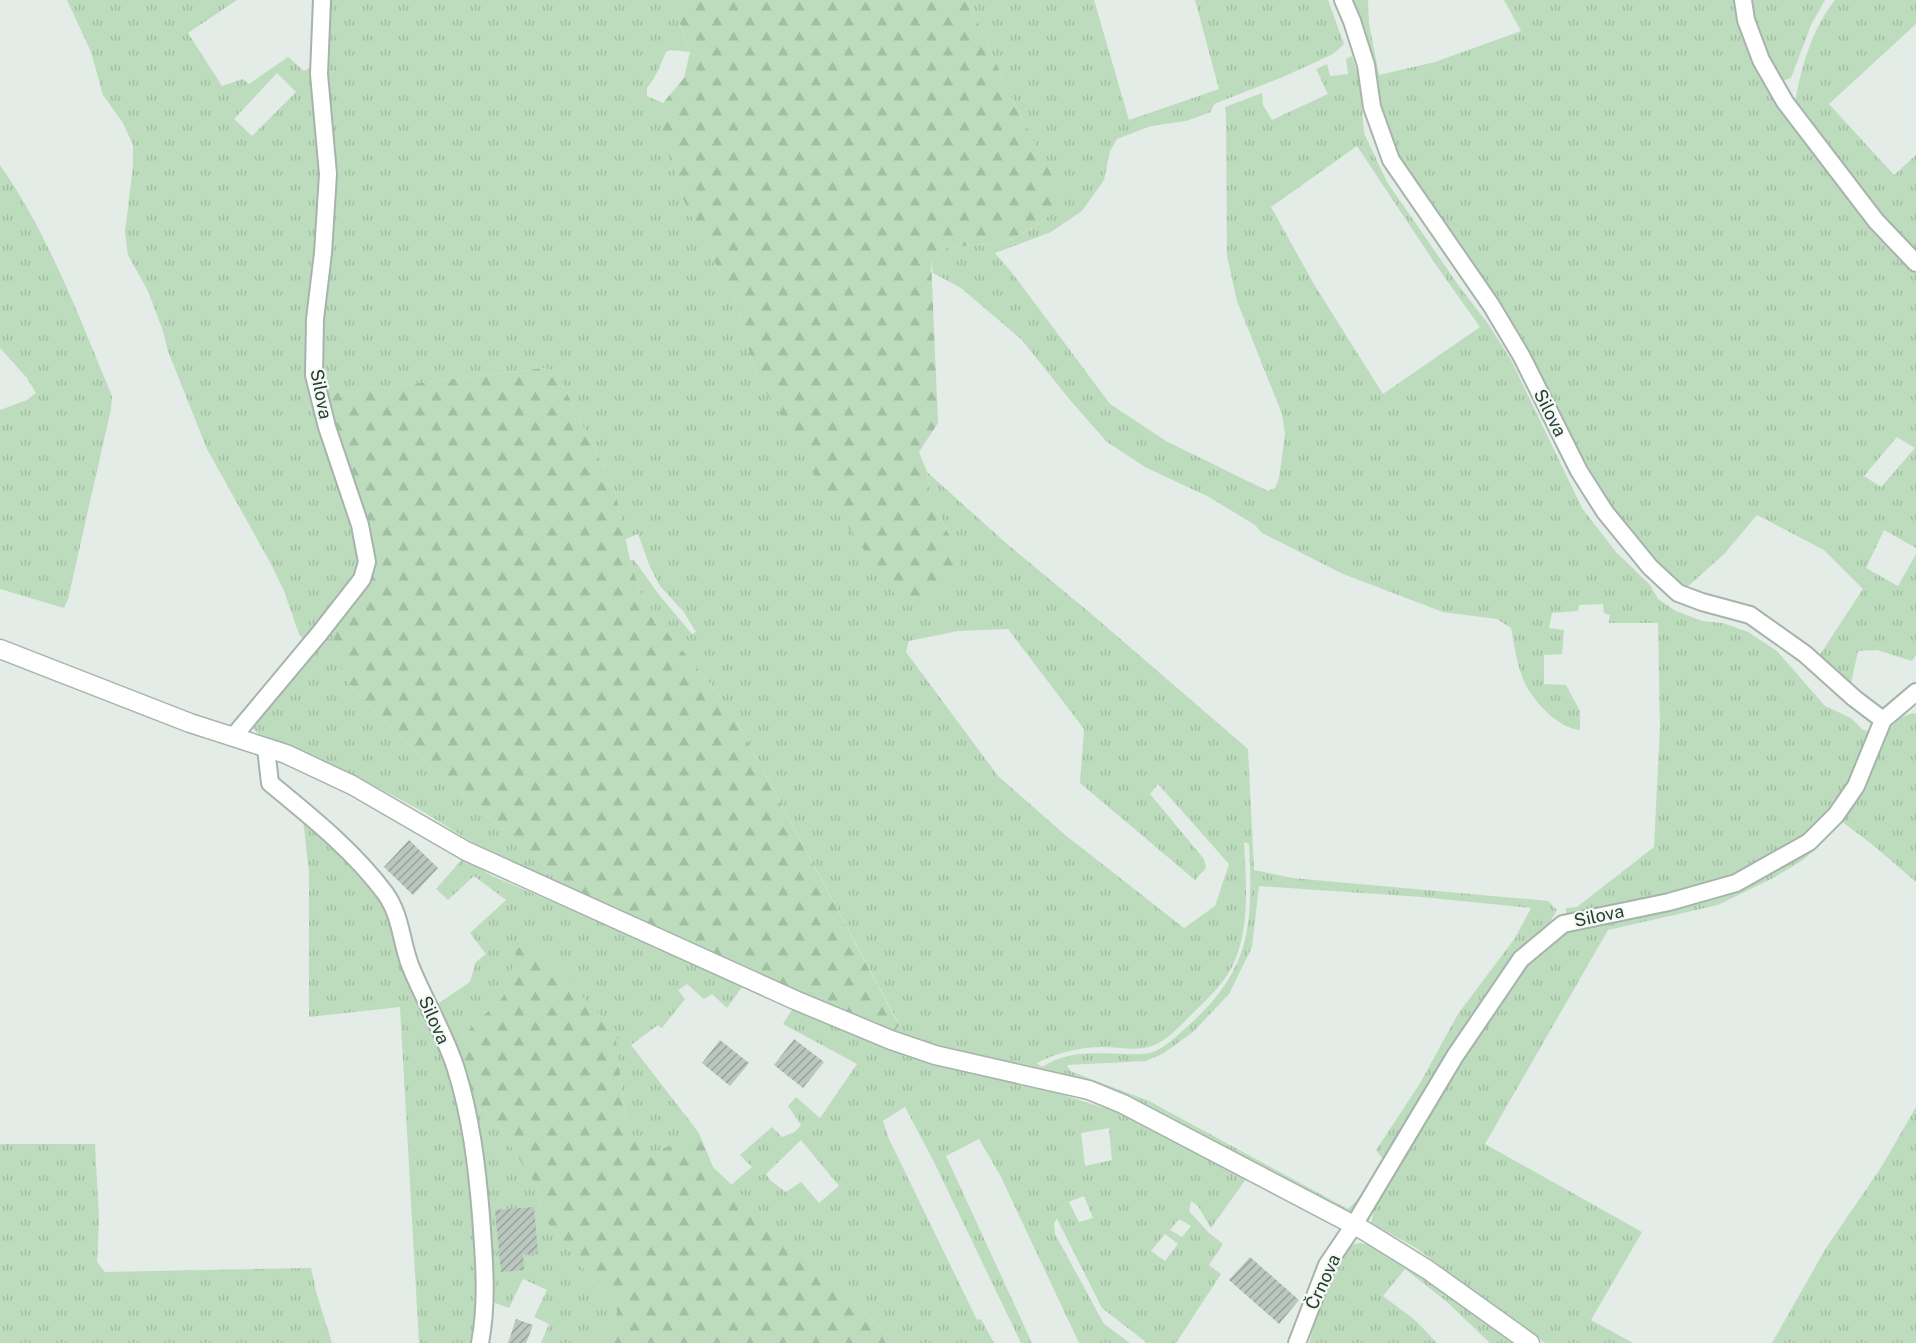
<svg xmlns="http://www.w3.org/2000/svg" width="1916" height="1343" viewBox="0 0 1916 1343" font-family="'Public Sans',sans-serif">
<style>
.grass{fill:url(#grass-tufts);fill-rule:evenodd}
.forest{fill:url(#forest-firs)}
.building{fill:url(#building-hatch)}
.lines{fill:none;stroke-linecap:round;stroke-linejoin:round}
.minor-casing{stroke:#a6b4ab;stroke-width:20}
.tertiary-casing{stroke:#a6b4ab;stroke-width:21}
.minor{stroke:#fff;stroke-width:16}
.tertiary{stroke:#fff;stroke-width:18}
.labels{text-anchor:middle;stroke-width:4.5;stroke-linejoin:round;paint-order:stroke}
.street-label{font-size:18px;fill:#243d2f;stroke:#f4f9f5}
</style>
<defs>
<pattern id="grass-tufts" width="24" height="20" patternUnits="userSpaceOnUse" patternTransform="scale(1.5)"><rect width="24" height="20" fill="#bddcbd"/><path d="M3 7l-1-3M5 7V3M7 7l1-3M15 17l-1-3M17 17v-4M19 17l1-3" fill="none" stroke="#a2bea3"/></pattern>
<pattern id="forest-firs" width="22" height="20" patternUnits="userSpaceOnUse" patternTransform="scale(1.5)"><rect width="22" height="20" fill="#bddcbd"/><path d="M5 1l3.5 6h-7zM16 11l3.5 6h-7z" fill="#a2bea3"/></pattern>
<pattern id="building-hatch" width="6" height="6" patternUnits="userSpaceOnUse" patternTransform="scale(1.5)"><rect width="6" height="6" fill="#b9c7be"/><path d="M-1 1l2-2M0 6l6-6M5 7l2-2" fill="none" stroke="#96a39b"/></pattern>
</defs>
<rect width="100%" height="100%" fill="#e3ece6"/>
<path class="grass" d="M67 0H237L188 33 222 86 243 79 249 84 288 57 304 71 316 63 324 174 310 326 359 527V575L307 644 299 634 284 591 271 564 207 449 168 351 163 331 148 291 128 255 125 232 133 166V145L123 123 103 95 91 52ZM277 73 296 92 252 136 234 119Z
M331 0H667L677 15 690 52 671 50 666 52C660 65 657 76 647 88V96L663 103 660 114 683 199 736 304 757 379 789 428 960 557 930 497 927 472 1007 544 1089 612 1248 749 1254 870 1292 878 1548 901 1557 910 1550 922 1519 956 1352 1215H1345L1170 1117 1118 1094 933 1045 895 1031 899 1024 729 707 663 627 640 592 630 560H634L660 596 692 634 696 632 683 611 660 586 650 567 638 534 625 539 615 491 556 371 543 368 322 395 320 380 325 41ZM1008 629 1084 729 1080 783 1195 880 1206 868 1204 859 1150 794 1158 784 1229 864 1215 906 1184 928 1064 834 998 776 906 652 909 641 958 631ZM1244 842 1249 844C1253 923 1252 969 1189 1025 1179 1034 1166 1047 1153 1052 1145 1055 1134 1054 1125 1054 1096 1053 1068 1050 1042 1067L1037 1063C1056 1053 1080 1047 1103 1047 1117 1047 1130 1050 1144 1048 1163 1045 1176 1030 1189 1017 1205 1001 1226 983 1235 960 1250 925 1246 880 1244 842ZM1259 886 1422 897 1531 908 1515 938 1458 1014 1419 1085 1376 1150 1385 1162 1366 1191 1348 1209 1149 1101 1070 1071 1067 1065 1146 1061 1164 1053 1193 1032 1229 994 1252 947Z
M968 0H1094L1129 120 1219 89 1195 0H1328L1344 44 1333 54 1283 77 1214 104 1211 112 1186 121 1151 126 1117 139 1110 151 1104 180 1082 211 1051 232 995 253 1013 274 1110 404 1166 441 1268 491 1275 488 1279 478 1285 434 1282 414 1237 301 1227 256 1226 116 1225 107 1262 93 1263 105 1272 120 1328 94 1316 69 1327 64 1330 76 1348 74 1346 59 1352 56 1360 81 1364 133 1387 182 1459 286 1489 325 1511 360 1582 508 1616 552 1650 585 1658 599 1676 611 1702 621 1723 623 1748 632 1777 651 1825 706 1851 718 1863 730 1876 733 1865 759 1819 828 1747 875 1572 917 1566 915V908L1577 907 1654 847 1660 727 1658 623H1609L1610 615 1604 613 1603 604 1579 605 1578 611 1552 613 1549 628 1564 630 1562 654 1544 655V684L1566 685 1580 711V730C1558 729 1531 699 1523 679 1517 663 1514 645 1511 628L1497 619 1443 612 1343 574 1262 533 1255 525 1209 497 1145 467 1107 442 1070 400 1021 339 961 288 933 273 931 260 948 247 990 244 1012 239 1037 225 1056 210 1058 189 1013 101ZM1357 146 1438 268 1480 327 1383 394 1315 286 1271 207Z
M1349 0H1368L1369 24 1379 75 1435 62 1521 31 1504 0H1739L1791 121 1828 174 1916 273V548L1884 530 1866 568 1898 586 1916 554V655L1912 661 1877 650 1858 651 1850 688 1819 656 1863 589 1824 550 1757 515 1724 554 1684 590 1669 579 1604 502 1398 162 1388 138ZM1897 437 1915 448 1881 487 1864 476Z
M1748 0H1825L1811 25 1791 78 1782 81 1768 59Z
M1835 0H1916V24L1829 104 1894 175 1916 155V258L1871 206 1795 103C1801 67 1812 29 1835 0Z
M0 165C49 235 79 317 112 396L111 409 68 599 64 608 0 589V410L27 400 36 393 27 378 0 348Z
M332 631 338 663 351 686 385 722 445 780 555 874 557 888 510 866 422 811 350 773 311 755 259 735 253 728V717Z
M1913 713 1916 714V882L1873 845 1841 821 1824 841 1803 860 1773 878 1718 905 1608 930 1485 1144 1642 1232 1591 1320 1633 1343H1545L1416 1248 1371 1223 1374 1210 1465 1049 1516 972 1567 929 1782 865 1875 758 1889 729 1902 717Z
M303 819 350 857 392 916 393 934 401 948 458 1089 481 1263 475 1343H419L400 1007 309 1017V873Z
M463 858 492 876 740 981 743 986 727 1008 712 994 704 999 687 984 678 990 685 999 662 1028 658 1025 631 1045 699 1133 646 1157 627 1132 616 1039 622 1037 595 1010 506 991 502 998 453 1045 433 1007 470 982 476 962 486 954 470 933 506 900 474 876 448 900 436 889Z
M793 1008 861 1038 930 1063 1045 1089 1117 1112 1246 1179 1211 1228 1198 1206 1191 1201 1189 1211 1208 1232 1223 1244 1209 1265 1221 1274 1176 1343H1147L1102 1308 1057 1219 1054 1223 1055 1234 1104 1324 1130 1343H1079L1000 1175 979 1139 946 1156 1032 1343H1021L935 1164 905 1107 883 1121 888 1137 977 1320 981 1319 994 1343H896L731 1185 752 1167 740 1155 772 1127 782 1137 795 1132 801 1125 788 1106 796 1097 820 1118 857 1064 783 1024ZM1109 1128 1112 1160 1085 1166 1081 1133ZM801 1140 839 1186 819 1203 801 1182 786 1192 771 1181 766 1174ZM1084 1196 1093 1218 1079 1222 1069 1202ZM1179 1219 1191 1226 1182 1237 1170 1230ZM1165 1234 1178 1244 1165 1261 1151 1251Z
M1916 1107V1343H1772L1826 1248 1882 1166Z
M481 1108 491 1115 537 1187 541 1215 617 1310 616 1317 596 1343H541L549 1324 534 1317 547 1290 523 1279 509 1308 490 1301 471 1111Z
M0 1144H95L99 1220 97 1262 105 1272 311 1268 317 1295 332 1343H0Z
M1360 1243 1378 1247 1406 1263 1515 1343H1490L1446 1301 1405 1269 1383 1296 1415 1320 1437 1343H1309C1315 1324 1334 1255 1350 1245 1353 1244 1356 1244 1360 1243Z"/>
<path class="forest" d="M667 0H968L1013 101 1059 189 1056 210 1037 225 1012 239 990 244 948 247 931 260 938 423 919 452 927 472 930 497 960 557 962 571 960 577 919 605 909 606 899 600 826 496 789 428 757 379 736 304 683 199 661 131 660 114 663 103 684 78 690 52 677 15Z
M543 368 556 371 615 491 630 560 640 592 663 627 729 707 899 1025 895 1031 822 1004 755 972 557 888 555 874 445 780 385 722 351 686 338 663 332 631 362 588 370 568 322 395Z
M525 944 539 947 595 1010 623 1037 616 1039 627 1132 646 1156 699 1133 713 1167 896 1343H596L616 1317 617 1310 541 1215 537 1187 491 1115 481 1108 471 1111 453 1045 502 998 506 991 517 949Z"/>
<path class="building" d="M409 840 438 868 413 895 384 867Z
M794 1039 824 1062 803 1088 774 1065Z
M720 1040 749 1063 730 1086 702 1063Z
M534 1207 538 1254H523L524 1270 501 1272 495 1210Z
M1250 1257 1299 1300 1279 1324 1229 1280Z
M516 1319 533 1325 526 1343H508Z"/>
<g class="lines">
<defs>
<path id="minor" d="M1343 0 1352 21 1366 65 1372 107 1391 160 1491 305 1522 357 1579 471 1605 512 1650 567 1678 593 1702 602 1750 615 1805 654 1854 698 1883 720
M1743 0 1746 20 1761 60 1785 102 1876 221 1916 263
M233 737 319 634 362 579 367 562 360 525 327 427 314 375 315 319 323 253 328 174 319 74 322 0
M266 748 270 783C311 817 353 850 385 893 401 915 401 941 410 965 424 1000 445 1034 456 1069 471 1117 477 1166 481 1216 484 1259 488 1301 480 1343
M1297 1343 1327 1265 1354 1225 1455 1056 1521 959 1563 924 1669 902 1736 883 1809 842 1836 815 1856 786 1883 720 1916 692"/>
<path id="tertiary" d="M0 649 190 723 286 754 352 785 466 851 795 1000 891 1040 935 1055 1089 1090 1123 1104 1365 1231 1428 1270 1530 1343"/>
</defs>
<use href="#minor" class="minor-casing"/>
<use href="#tertiary" class="tertiary-casing"/>
<use href="#minor" class="minor"/>
<use href="#tertiary" class="tertiary"/>
</g>
<g class="labels">
<g class="street-label">
<text transform="translate(321 394) rotate(79)" y="6">Silova</text>
<text transform="translate(1550 413) rotate(63)" y="6">Silova</text>
<text transform="translate(1599 916) rotate(-12)" y="6">Silova</text>
<text transform="translate(434 1020) rotate(66)" y="6">Silova</text>
<text transform="translate(1323 1282) rotate(-65)" y="6">Črnova</text>
</g>
</g>
</svg>
